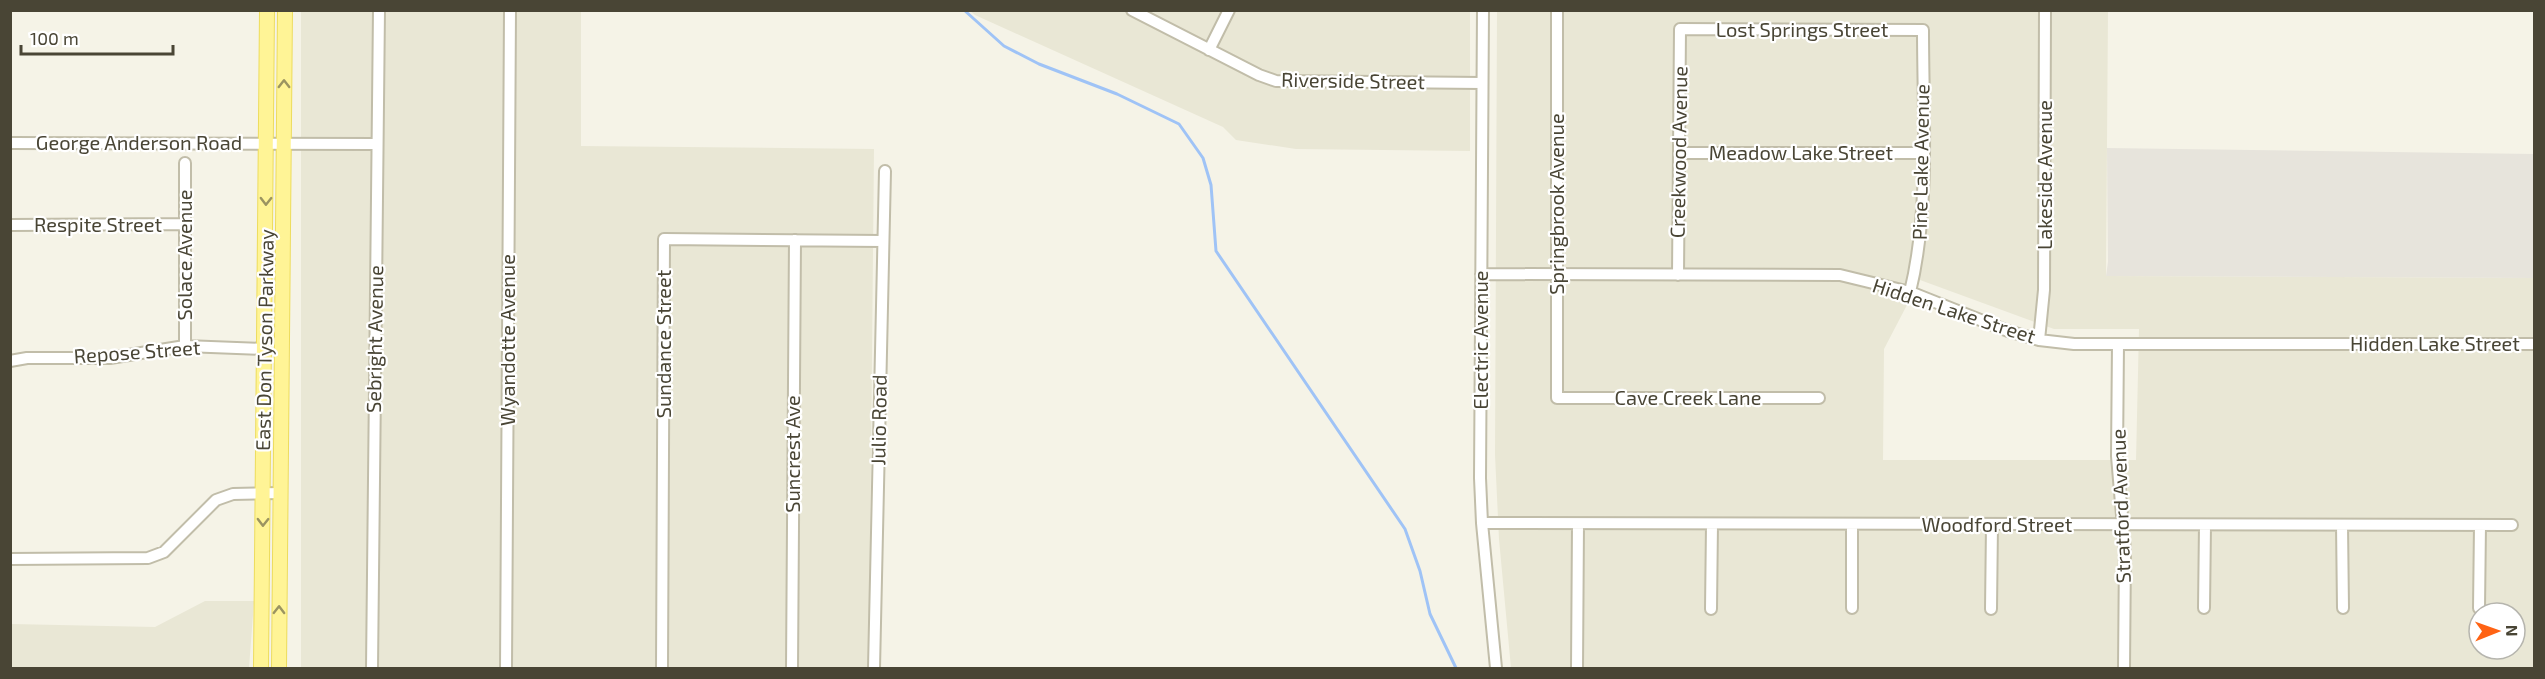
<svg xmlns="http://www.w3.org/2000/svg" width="2545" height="679" viewBox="0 0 2545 679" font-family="'Exo 2',sans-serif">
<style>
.residential{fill:#e9e7d5;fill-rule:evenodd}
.industrial{fill:#e7e4dc}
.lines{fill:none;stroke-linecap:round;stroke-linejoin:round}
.stream{stroke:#9fc3f6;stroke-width:3}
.minor-casing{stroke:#c1bda9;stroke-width:14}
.major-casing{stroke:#eddc5d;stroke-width:16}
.minor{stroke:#fff;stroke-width:10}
.major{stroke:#fff496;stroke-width:14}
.oneway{stroke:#9b9461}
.labels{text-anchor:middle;stroke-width:4.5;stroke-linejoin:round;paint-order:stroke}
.street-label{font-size:20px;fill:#494535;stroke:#fff}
</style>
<rect width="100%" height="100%" fill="#f5f3e7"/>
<path class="residential" d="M301 11H581V146L874 149 869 668H301Z
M970 11H1470V151L1296 149 1236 140 1223 127 975 15Z
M1497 11H2108L2106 276 2534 278V668H1511L1499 539 1495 455ZM1920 280 2054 329H2139L2136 460H1883L1884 349ZM2479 613H2515V649H2479Z
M205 601H254L249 668H11V624L155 627Z"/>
<path class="industrial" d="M2107 148 2534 154V278L2106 276 2108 262Z"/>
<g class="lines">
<path class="stream" d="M964 10 1004 46 1039 64 1117 94 1179 124 1203 158 1211 185 1216 251 1405 529 1420 571 1430 614 1456 668"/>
<defs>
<path id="minor" d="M1132 10 1259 75 1276 81 1482 83
M1483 10 1480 478 1482 523 1496 668
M1557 10V398H1819
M1209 50 1229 10
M10 143 377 144
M1679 153H1922
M185 163V346
M10 225 185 224
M1481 274 1840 275 1910 292 2008 331 2039 340 2074 344H2534
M1678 275 1680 29 1923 30C1923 114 1930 211 1910 292
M2039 340 2044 290 2045 10
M2118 344 2117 456 2125 551 2124 668
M10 361 27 358H110L185 346 265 349
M1482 523 2512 525
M2342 525 2343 608
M10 559 148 558 164 552 216 500 233 494 281 493
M1852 608V525
M2204 608 2205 525
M2479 608 2480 525
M1711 609 1712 524
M1991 609 1992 525
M372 668 379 10
M506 668 510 10
M662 668 664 239 883 241
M792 668 795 240
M874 668 885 171
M1577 668 1578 524"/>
<path id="major" d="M261 668 267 10
M279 668 285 10"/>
</defs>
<use href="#minor" class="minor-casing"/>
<use href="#major" class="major-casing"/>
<use href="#minor" class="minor"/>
<use href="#major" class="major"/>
</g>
<defs><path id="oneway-chevron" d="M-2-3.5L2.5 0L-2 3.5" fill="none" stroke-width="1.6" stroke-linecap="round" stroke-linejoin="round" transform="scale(1.5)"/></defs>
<g class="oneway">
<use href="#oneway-chevron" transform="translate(284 84) rotate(-90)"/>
<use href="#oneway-chevron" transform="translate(266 201) rotate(91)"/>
<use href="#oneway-chevron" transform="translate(263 522) rotate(91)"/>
<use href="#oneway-chevron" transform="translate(279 610) rotate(-89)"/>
</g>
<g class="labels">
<g class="street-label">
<text x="1802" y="37">Lost Springs Street</text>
<text transform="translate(1353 81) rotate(1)" y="7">Riverside Street</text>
<text x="139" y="150">George Anderson Road</text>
<text transform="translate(1679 152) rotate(-89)" y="7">Creekwood Avenue</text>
<text x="1801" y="160">Meadow Lake Street</text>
<text transform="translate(1921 162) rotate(-89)" y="7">Pine Lake Avenue</text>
<text transform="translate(2045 175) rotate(-90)" y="7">Lakeside Avenue</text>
<text transform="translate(1557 204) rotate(-90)" y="7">Springbrook Avenue</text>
<text x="98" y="232">Respite Street</text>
<text transform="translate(185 255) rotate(-90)" y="7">Solace Avenue</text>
<text transform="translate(1954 311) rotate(18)" y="7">Hidden Lake Street</text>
<text transform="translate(375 339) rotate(-89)" y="7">Sebright Avenue</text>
<text transform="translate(265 340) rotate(-89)" y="7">East Don Tyson Parkway</text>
<text transform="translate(508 340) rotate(-90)" y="7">Wyandotte Avenue</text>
<text transform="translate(1481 340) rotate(-90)" y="7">Electric Avenue</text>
<text transform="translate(664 344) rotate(-90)" y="7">Sundance Street</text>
<text x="2435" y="351">Hidden Lake Street</text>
<text transform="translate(137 352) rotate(-4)" y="7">Repose Street</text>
<text x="1688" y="405">Cave Creek Lane</text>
<text transform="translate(879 420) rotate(-89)" y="7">Julio Road</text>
<text transform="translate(793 454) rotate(-90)" y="7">Suncrest Ave</text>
<text transform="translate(2121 506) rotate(-92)" y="7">Stratford Avenue</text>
<text x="1997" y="532">Woodford Street</text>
</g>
</g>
<rect width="2545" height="679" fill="none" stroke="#494535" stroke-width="24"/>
<g transform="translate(2497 631) rotate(89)"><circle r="28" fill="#ffffff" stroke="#b6b5ae" stroke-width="1.5"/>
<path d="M0-4.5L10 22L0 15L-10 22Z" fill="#ff6314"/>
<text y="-9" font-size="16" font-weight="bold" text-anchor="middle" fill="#494535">N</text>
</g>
<path d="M21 45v9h152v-9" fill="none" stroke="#494535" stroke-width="3"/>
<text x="30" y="45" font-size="18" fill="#494535" stroke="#ffffff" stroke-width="4.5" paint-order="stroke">100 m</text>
</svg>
